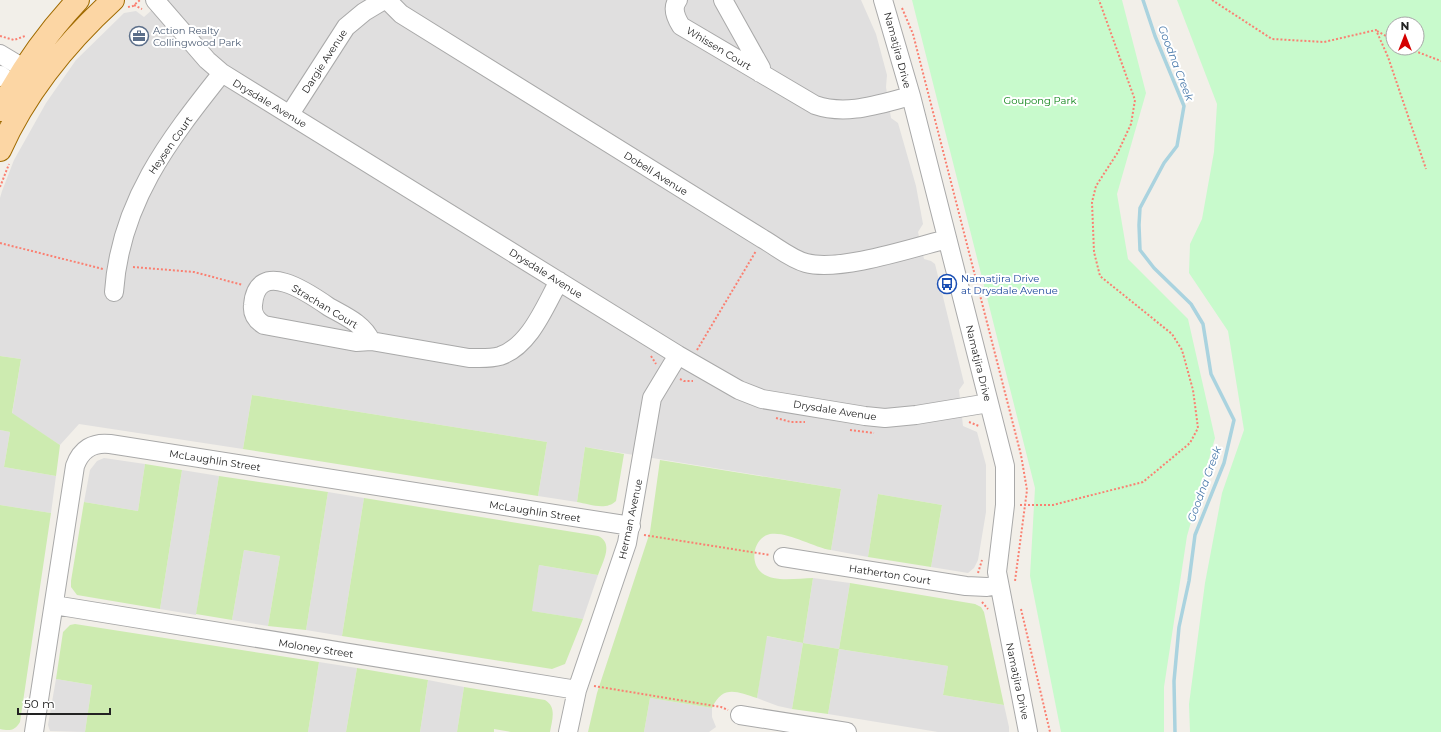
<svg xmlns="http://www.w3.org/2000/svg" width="1441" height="732" viewBox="0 0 1441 732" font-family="Montserrat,sans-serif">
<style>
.residential{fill:#e0dfdf}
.grass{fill:#cdebb0}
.park{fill:#c8facc;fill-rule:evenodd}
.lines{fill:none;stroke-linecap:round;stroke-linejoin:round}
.stream{stroke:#aad3df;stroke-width:3.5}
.minor-casing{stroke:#a9a9a9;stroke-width:20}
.major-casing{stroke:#a06b00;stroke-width:24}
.path{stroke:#fa8072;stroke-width:2;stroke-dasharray:2 2;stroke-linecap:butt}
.minor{stroke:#fff;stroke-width:18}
.major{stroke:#fcd6a4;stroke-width:22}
.labels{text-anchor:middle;stroke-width:4;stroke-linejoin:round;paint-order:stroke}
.service-label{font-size:10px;fill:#4e5e75;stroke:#fff;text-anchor:start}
.street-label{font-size:10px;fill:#222;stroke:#fff}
.park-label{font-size:10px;fill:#0c8416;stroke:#fff}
.transit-label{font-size:10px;fill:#164399;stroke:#fff;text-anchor:start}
.water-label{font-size:11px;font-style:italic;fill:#4a7aab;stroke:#fff}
</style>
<rect width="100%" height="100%" fill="#f2efe9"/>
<path class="residential" d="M163 0H861L876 34 887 75 886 87 891 118 898 123 916 186 923 224 918 232 924 259 931 261 935 264 964 383 959 390 963 426 977 432 986 465V512L978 560 974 568 968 573 931 567 942 505 878 494 868 557 831 550 841 489 585 447 577 502 538 496 547 442 252 395 243 449 79 424 60 445 12 414 21 359 0 356V198L2 191 14 160 46 103 76 60 124 13 136 11 144 17Z
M0 430 10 432 4 467 56 476 51 513 0 505Z
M104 458 145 464 138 511 84 502 90 470 97 461Z
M182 470 219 476 196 615 160 609Z
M328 492 364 498 342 636 306 630Z
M244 550 280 556 268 626 232 620Z
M539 565 598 575 583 619 531 611Z
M813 578 850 583 839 649 948 666 943 695 1004 705 1009 727V732H938L828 714 839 649 803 643 792 709 778 706 757 698 766 636 803 643Z
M319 662 357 668 346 732H308Z
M56 679 92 685 85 732 50 731 48 725Z
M428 680 464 687 457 732H420Z
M650 698 712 708V717L716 727 709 732H644Z"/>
<path class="grass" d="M0 356 21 359 12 413 60 445 56 476 4 467 10 432 0 430Z
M252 395 547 442 538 496 243 449Z
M585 447 624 454 616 501C606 511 589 504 577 502Z
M660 460 841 489 831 550C813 547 787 531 770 534 753 538 749 563 762 573 775 583 798 578 813 578L803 643 839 649 850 583 975 604 981 607 984 612 1004 705 943 695 948 666 839 649 828 714 792 709 803 643 767 636 757 698C737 692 723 684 712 708L650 698 644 732H588L597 693 650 532Z
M145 464 182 470 160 609 77 595 71 587V581L84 502 138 511Z
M219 476 328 492 306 630 268 626 280 556 244 550 232 620 196 614Z
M878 494 942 505 931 567 868 557Z
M364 498 598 536C614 543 603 561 598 575L539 565 532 611 583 619 565 664 552 669 342 636Z
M0 505 51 513 20 722C15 731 9 731 0 729Z
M75 624 319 662 308 732H85L92 685 56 679 63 632 70 625Z
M357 668 428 680 420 732H346Z
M464 687 545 700C557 707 552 720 550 732H511L494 729V732H457Z"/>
<path class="park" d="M912 0H1122L1146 93 1117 194 1128 259 1188 319 1215 438 1187 536 1164 687V732H1061L1030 576 1035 488Z
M1177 0H1441V732H1190L1189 704 1205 583 1222 493 1244 430 1228 331 1189 273 1190 244 1202 219 1214 152 1217 104ZM1393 24H1417V48H1393Z"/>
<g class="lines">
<path class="stream" d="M1143 0 1155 36 1184 106 1177 146 1164 163 1140 208 1139 225 1140 250 1154 268 1191 304 1203 324 1211 374 1234 420 1224 463 1195 535 1189 581 1179 627 1174 681 1175 732"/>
<defs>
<path id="minor" d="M155 0 207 60 222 73 678 355 739 390 762 399 865 416 885 418 916 415 989 403
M387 0 401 14 763 239C777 247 791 259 806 263 840 272 912 248 947 239
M678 0C671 8 676 18 681 26L815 105C847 116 879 104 911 96
M723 0 761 68 760 73
M883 0 911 96 1005 466V505L997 572 1028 732
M0 54 35 75
M0 75 26 92
M290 114 346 27 364 12 384 0
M114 292C120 203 168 141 222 73
M371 341C364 324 345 316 329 307 309 293 257 257 253 305 252 314 256 320 264 325L356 342 371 341 469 358C480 358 490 359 500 356 530 346 545 306 559 281
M783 557 966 586 987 587 998 585
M54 605 577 690
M740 715 847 732
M34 732 75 466C81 449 93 442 110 444L631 526
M568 732 577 690 627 543 652 398 678 355"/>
<path id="major" d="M0 110C21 70 47 33 78 0
M0 150C26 92 66 43 113 0"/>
</defs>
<use href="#minor" class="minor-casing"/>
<use href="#major" class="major-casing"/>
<path class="path" d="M1212 0 1272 39 1324 42 1376 30 1388 57 1426 169
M134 5 142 9
M128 7 133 6 140 0
M902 8 913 34 1021 455 1027 490 1015 581
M1377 31 1393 40
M0 36 14 40 25 36
M1407 48 1441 61
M0 187 9 164
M0 243 103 269
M133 267 194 272 243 285
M697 350 756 251
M651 356 656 364
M680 379 684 381H693
M776 418 791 422H805
M969 422 979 426
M850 430 874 433
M1020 505H1053L1143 482 1190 443 1198 428 1193 390 1182 350 1172 334 1100 276 1094 252 1092 202 1096 186 1118 152 1131 124 1135 100 1099 0
M644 535 770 555
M978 573 982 560
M982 602 988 609
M1021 609 1050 732
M594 686 721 707 728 710"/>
<use href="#minor" class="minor"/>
<use href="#major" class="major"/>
</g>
<defs>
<symbol id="office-ring" viewBox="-11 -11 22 22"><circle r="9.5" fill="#fff" stroke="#5c6f8a" stroke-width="1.5"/><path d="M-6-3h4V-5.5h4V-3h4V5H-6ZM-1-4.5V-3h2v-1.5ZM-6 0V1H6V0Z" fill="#5c6f8a"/></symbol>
<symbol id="bus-ring" viewBox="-11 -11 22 22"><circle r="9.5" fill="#fff" stroke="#1a4fb4" stroke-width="1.5"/><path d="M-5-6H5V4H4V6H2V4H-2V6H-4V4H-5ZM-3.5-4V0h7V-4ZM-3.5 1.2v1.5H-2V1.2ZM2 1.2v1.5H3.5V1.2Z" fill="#1a4fb4"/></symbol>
</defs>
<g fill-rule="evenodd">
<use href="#office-ring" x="128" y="25" width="22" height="22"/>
<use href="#bus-ring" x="936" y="273" width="22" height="22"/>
</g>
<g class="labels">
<g class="service-label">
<text x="153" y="34">Action Realty<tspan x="153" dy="12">Collingwood Park</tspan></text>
</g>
<g class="street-label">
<text transform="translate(719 48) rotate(31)" y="4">Whissen Court</text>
<text transform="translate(898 50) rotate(75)" y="4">Namatjira Drive</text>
<text transform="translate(324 61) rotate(-57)" y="4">Dargie Avenue</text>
<text transform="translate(270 103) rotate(31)" y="4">Drysdale Avenue</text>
<text transform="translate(170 145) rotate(-55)" y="4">Heysen Court</text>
<text transform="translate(656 173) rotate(32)" y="4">Dobell Avenue</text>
<text transform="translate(546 273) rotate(32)" y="4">Drysdale Avenue</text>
<text transform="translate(325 306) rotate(31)" y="4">Strachan Court</text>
<text transform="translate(979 363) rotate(76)" y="4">Namatjira Drive</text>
<text transform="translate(835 410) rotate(9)" y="4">Drysdale Avenue</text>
<text transform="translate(215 460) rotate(9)" y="4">McLaughlin Street</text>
<text transform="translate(535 511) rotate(9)" y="4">McLaughlin Street</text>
<text transform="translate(630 519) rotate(-78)" y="4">Herman Avenue</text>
<text transform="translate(890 574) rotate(9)" y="4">Hatherton Court</text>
<text transform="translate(316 648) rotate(9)" y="4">Moloney Street</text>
<text transform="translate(1018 681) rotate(78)" y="4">Namatjira Drive</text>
</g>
<g class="park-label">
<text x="1040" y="104">Goupong Park</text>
</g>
<g class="transit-label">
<text x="961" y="282">Namatjira Drive<tspan x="961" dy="12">at Drysdale Avenue</tspan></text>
</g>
<g class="water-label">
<text transform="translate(1176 63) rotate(69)" y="4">Goodna Creek</text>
<text transform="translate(1204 484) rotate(-70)" y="4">Goodna Creek</text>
</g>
</g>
<g transform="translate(1405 36)"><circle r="19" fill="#ffffff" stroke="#a7a7a7"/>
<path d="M0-3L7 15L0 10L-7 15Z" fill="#d40000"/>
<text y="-6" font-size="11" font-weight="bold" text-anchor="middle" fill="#222222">N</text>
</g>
<path d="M18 708v6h92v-6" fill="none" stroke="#222222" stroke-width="2"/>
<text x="24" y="708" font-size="12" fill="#222222" stroke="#ffffff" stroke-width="3" paint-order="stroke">50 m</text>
</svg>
